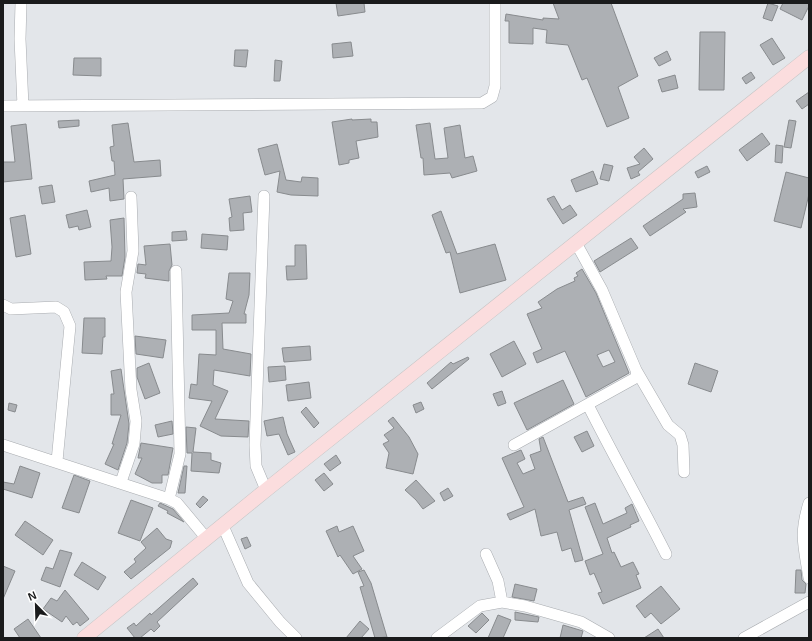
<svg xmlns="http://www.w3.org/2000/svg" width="812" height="641" viewBox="0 0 812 641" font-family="Helvetica,sans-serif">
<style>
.building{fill:#adb0b4;stroke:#888b8e;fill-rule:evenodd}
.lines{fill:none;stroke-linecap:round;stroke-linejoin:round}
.minor-casing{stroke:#a9acb0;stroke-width:12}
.major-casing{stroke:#c3c4c4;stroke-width:15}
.minor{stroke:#fff;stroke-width:11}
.major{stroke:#fbddde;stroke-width:14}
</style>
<rect width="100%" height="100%" fill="#e3e6ea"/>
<path class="building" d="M336 3H364L365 12 338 16Z
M553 3H611L638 76 618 87 629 118 607 127 587 78 582 80 568 45 546 43 547 30 533 28V44L509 43V21H505L506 14 543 20V18L559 19Z
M768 3 778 6 772 21 763 18Z
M783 3H809V6L802 20 780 9Z
M700 32H725L724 90H699Z
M772 38 785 58 773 65 760 45Z
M351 42 353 56 333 58 332 44Z
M235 50H248L246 67 234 66Z
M667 51 671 60 659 66 654 58Z
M74 58H101V76L73 75Z
M275 60 282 61 280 81H274Z
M751 72 755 78 746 84 742 78Z
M675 75 678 88 662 92 658 80Z
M809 92V104L802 109 796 101Z
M352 119V120L371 119V122H377L378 137 356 141 359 158 349 160V163L339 165 332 122Z
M79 120V126L59 128 58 121Z
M789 120 796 121 791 148 784 147Z
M128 123 134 162 160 160 161 176 123 179 124 199 110 201 109 188 91 192 89 181 115 175 114 161H112L110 147 114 146 112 125Z
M430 123 435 159 448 158 444 128 460 125 465 158 473 156 477 171 452 178 450 173 424 175 423 158H421L416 125Z
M26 124 32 179 3 182V162H15L11 126Z
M762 133 770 144 747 161 739 150Z
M277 144 286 180 301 182 302 177 318 178V196L291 195 277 192 280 171 265 175 258 149Z
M776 145 783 146 782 163 775 162Z
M644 148 653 159 638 172 640 175 631 179 627 168 640 164 634 157Z
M604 164 613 166 609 181 600 179Z
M707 166 710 172 698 178 695 172Z
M593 171 598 184 576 192 571 180Z
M786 172 809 178V194L801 228 774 221Z
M52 185 55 202 42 204 39 187Z
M695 193 697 207 683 209 686 212 650 236 643 226 683 199V194Z
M250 196 252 212 243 213 244 230 230 231 229 218 232 217 229 199Z
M554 196 562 210 570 205 577 215 563 224 547 199Z
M87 210 91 227 79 230 78 226 69 228 66 215Z
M441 211 457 254 495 244 506 280 460 293 450 252 446 253 432 215Z
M25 215 31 254 16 257 10 218Z
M124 218 125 257 122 276H106L107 279 85 280 84 262 111 261 112 247 110 220Z
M186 231 187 240 172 241V232Z
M202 234 228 236 227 250 201 248Z
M631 238 638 248 600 272 594 261Z
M170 244 172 265 169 271V281L145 278 146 274 137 273 138 264 146 265 144 246Z
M295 245H306L307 279 287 280 286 266H295Z
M582 269 596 293 629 373 586 397 565 351 537 363 533 353 542 349 527 314 542 308 538 302 557 289 575 281 574 278 578 276 576 273ZM609 350 615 362 603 367 597 355Z
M229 273H250L249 295 244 314H246V323H222L223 349 251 354 250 376 214 370 213 385 228 391 215 419 249 421 248 437 221 436 200 426 212 401 189 398 191 384 197 385 199 354 216 355V330H192V315L229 313 233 301 226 299Z
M84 318H105V337H103L102 354 82 353Z
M135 336 166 340 163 358 136 354Z
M514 341 526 364 502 377 490 354Z
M310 346 311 360 284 362 282 348Z
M468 357 469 359 432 389 427 383 451 362 453 364Z
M149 363 160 393 145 399 137 377V368Z
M695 363 718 371 711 392 688 384Z
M285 366 286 380 269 382 268 367Z
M121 369 129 424 127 443 118 470 105 464 114 444H112L121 415H111V394H114L111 371Z
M563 380 574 404 527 430 514 403Z
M309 382 311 398 288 401 286 385Z
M502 391 506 403 498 406 493 394Z
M421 402 424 409 416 413 413 405Z
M9 403 17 405 15 412 8 410Z
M306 407 319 423 314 428 301 412Z
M283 417 287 434 295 452 288 455 279 434 267 436 264 421Z
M393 417 409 437 418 454 413 474 386 468 389 453 383 444 389 441 384 435 394 428 388 421Z
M172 421 173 434 158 437 155 425Z
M186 427 196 428 193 452 211 453V460L221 463 219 473 191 471 192 453H187Z
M587 431 594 446 582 452 574 437Z
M543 437 568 502 583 497 586 504 569 510 583 560 575 562 571 548 562 551 557 532 541 536 535 509 510 520 507 514 524 507 502 458 521 450 525 459 517 463 523 474 535 469 530 455 541 451 539 439Z
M141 443 173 448 168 475H162V483H152L135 474 142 458H138Z
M336 455 341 463 330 471 324 464Z
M20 466 40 473 32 498 3 489V482L14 484Z
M184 466H187L185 493H178Z
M324 473 333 484 324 491 315 480Z
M74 475 90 481 79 513 62 508Z
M416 480 435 501 423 509 416 500 405 490Z
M448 488 453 496 444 501 440 493Z
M203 496 208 500 200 508 196 504Z
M131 500 153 508 140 541 118 533Z
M160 503 173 509 184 522 167 513 168 511 158 506Z
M595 503 603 524 627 513 625 508 632 504 639 521 630 525 631 527 607 538 612 553 614 552 621 567 633 562 639 574 636 575 641 588 603 604 598 593 602 592 594 573 590 575 585 561 603 554 585 507Z
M25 521 53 540 43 555 15 535Z
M337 526 339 532 353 526 364 551 353 556 362 569 353 574 340 555 338 557 326 531Z
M157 528 166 539 172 541 170 548 131 579 124 572 136 562 134 559 146 548 141 542Z
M247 537 251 546 245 549 241 539Z
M60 550 72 553 60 587 41 580 46 567 53 569Z
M82 562 106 577 98 590 74 575Z
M3 566 15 571 3 599Z
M364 570 371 583 387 637 375 638 360 587 364 586 358 572Z
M796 570H801L802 580 806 584 805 593H795Z
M193 578 198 584 157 622 160 626 154 632 151 629 140 638H135L127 628 134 623 136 626 150 613 151 615Z
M515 584 537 589 534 601 512 597Z
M661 586 680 609 661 624 651 613 645 618 636 606Z
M65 590 89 619 80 626 77 622 73 625 66 616 62 622 43 609 51 598 57 601Z
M515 612 539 617 538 622 515 620Z
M482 613 489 620 476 633 468 626Z
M498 615 511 620 503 638H488Z
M28 619 41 638H20L14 629Z
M360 621 369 629 361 638H346Z
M563 625 583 631 581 638H560Z
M658 629 664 638H644Z"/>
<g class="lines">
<defs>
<path id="minor" d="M21 3 20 39 23 106
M3 106 482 103 492 97 495 86V3
M264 196 255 445 256 466 266 490
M3 305 11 309 56 307 64 312 70 326 57 461
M636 370 668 425 680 435 683 445 684 472
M588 405C613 455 641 504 666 554
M3 445 169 499 177 503 207 539
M514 445 637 377 636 370 602 290 576 243
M121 482 134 444 136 421 131 390 126 292 133 251 131 197
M169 499 180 454 176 271
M809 503C799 535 804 546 809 578
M223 526 248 583 280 622 296 638
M486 554 498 581 502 602
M437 638 480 606 502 602 525 606 581 622 609 638
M744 638 809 602"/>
<path id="major" d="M84 638 266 490 809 57"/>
</defs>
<use href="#minor" class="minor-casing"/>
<use href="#major" class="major-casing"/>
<use href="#minor" class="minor"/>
<use href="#major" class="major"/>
</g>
<rect width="812" height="641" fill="none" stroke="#1a1b1c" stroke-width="8"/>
<g transform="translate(36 605) rotate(337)" stroke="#ffffff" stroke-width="3" paint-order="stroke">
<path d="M0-3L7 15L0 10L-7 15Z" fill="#1a1b1c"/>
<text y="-6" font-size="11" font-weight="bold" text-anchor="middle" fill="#1a1b1c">N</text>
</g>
</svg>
